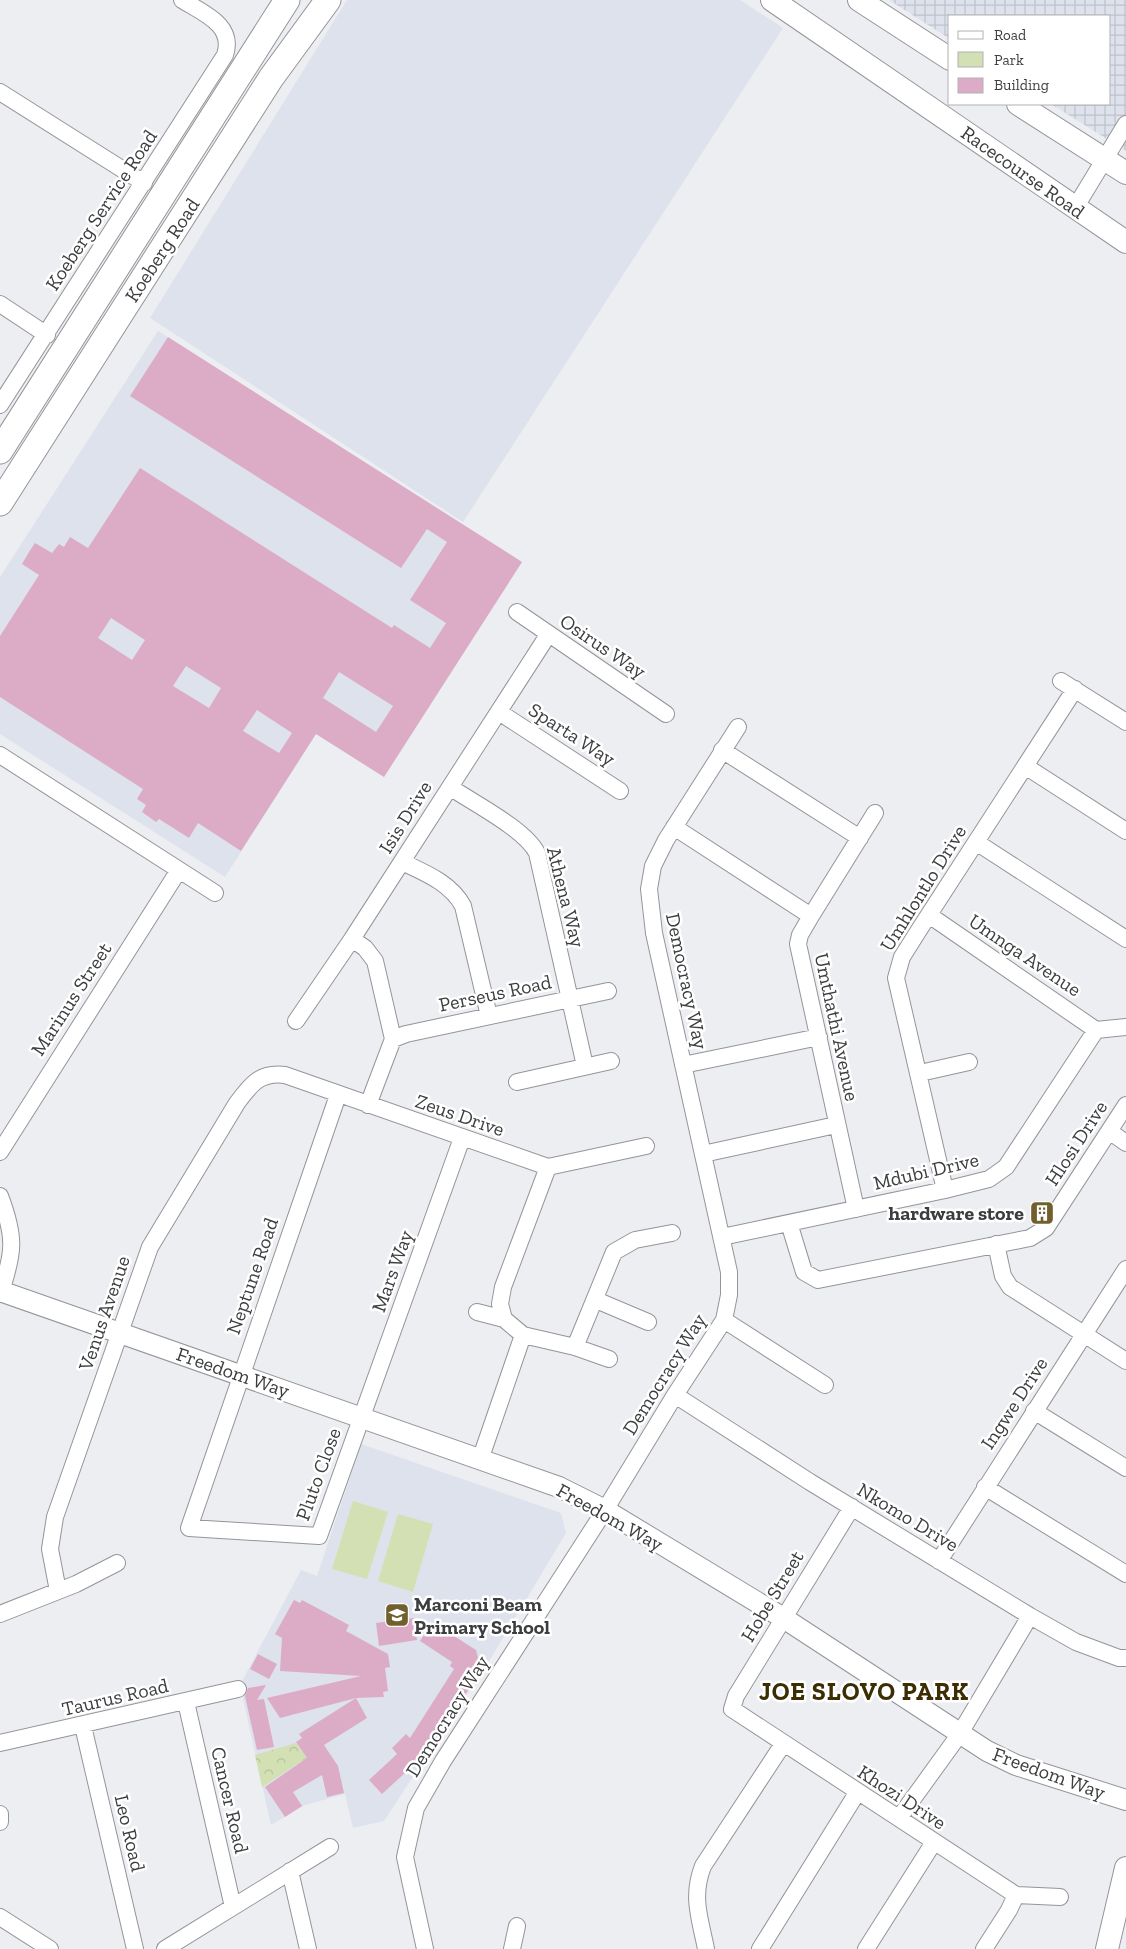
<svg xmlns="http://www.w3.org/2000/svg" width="1126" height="1949" viewBox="0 0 1126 1949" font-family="'Zilla Slab',serif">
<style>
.built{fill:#dde2ec}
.industrial{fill:url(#industrial-grid)}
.green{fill:#d2e0b3}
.park{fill:url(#park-crowns)}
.building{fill:#dcacc7;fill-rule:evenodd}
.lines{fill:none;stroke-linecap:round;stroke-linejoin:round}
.minor-casing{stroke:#939599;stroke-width:18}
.tertiary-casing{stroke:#939599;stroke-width:22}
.secondary-casing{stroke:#939599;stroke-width:24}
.primary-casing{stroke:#939599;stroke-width:27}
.minor{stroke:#fff;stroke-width:16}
.tertiary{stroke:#fff;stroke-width:20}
.secondary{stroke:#fff;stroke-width:22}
.primary{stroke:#fff;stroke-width:25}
.labels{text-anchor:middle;stroke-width:5;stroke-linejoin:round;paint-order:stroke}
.street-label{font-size:20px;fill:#3c3d3e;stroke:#fff}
.poi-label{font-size:20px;font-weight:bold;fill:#3c3d3e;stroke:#fff;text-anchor:end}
.district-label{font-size:25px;font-weight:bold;letter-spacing:1px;fill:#3c2e04;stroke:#fff}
</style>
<defs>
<pattern id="industrial-grid" width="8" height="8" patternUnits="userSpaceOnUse" patternTransform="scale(1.25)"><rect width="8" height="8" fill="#dde2ec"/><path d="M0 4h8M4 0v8" fill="none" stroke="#bfc3cb"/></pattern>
<pattern id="park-crowns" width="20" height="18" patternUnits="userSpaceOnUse" patternTransform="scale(1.25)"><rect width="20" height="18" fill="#d2e0b3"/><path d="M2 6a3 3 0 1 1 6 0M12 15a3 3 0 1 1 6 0" fill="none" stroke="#b5c19b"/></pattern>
</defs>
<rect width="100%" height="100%" fill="#eceef2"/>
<path class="built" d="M347 0H740L783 28 463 522 150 318Z
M158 331 522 562 384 777 316 734 225 877 0 734V577Z
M361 1444 561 1513 566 1533 494 1653 384 1821 353 1828 345 1794 305 1805 271 1825 240 1685 301 1570 317 1576Z"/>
<path class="industrial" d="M889 0H1126V151L1051 104H1110V16H950V39Z"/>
<path class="green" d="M353 1501 388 1512 367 1579 332 1569Z
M398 1514 433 1524 413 1592 378 1581Z"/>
<path class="park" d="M296 1743 307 1758 262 1787 255 1755Z"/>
<path class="building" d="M168 337 522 562 384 777 316 734 241 851 198 823 189 838 159 819 156 822 142 812 146 805 137 799 143 789 0 697V636L39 575 22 564 29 552 35 543 52 553 59 544 64 547 70 537 88 548 140 468 392 628 394 625 430 648 446 623 410 600 447 542 427 529 401 568 130 396ZM111 618 145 640 132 660 98 638ZM186 666 221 688 209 708 173 686ZM339 672 393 706 376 732 323 698ZM257 710 292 733 279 753 243 731Z
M294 1600 300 1603 302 1600 349 1625 346 1631 388 1654 390 1667 385 1668 388 1691 383 1692 384 1697 356 1698 367 1718 324 1745 338 1766 344 1793 327 1797 322 1775 293 1792 302 1806 285 1817 265 1787 307 1758 296 1742 302 1738 299 1734 356 1698 280 1718 267 1698 361 1676 280 1671 282 1638 275 1634Z
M414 1618 417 1640 379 1646 376 1623Z
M432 1622 476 1650 481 1670 429 1751 382 1794 369 1780 397 1754 392 1748 406 1734 410 1738 454 1669 450 1666 452 1662 420 1641Z
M258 1654 277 1664 269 1679 250 1669Z
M266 1685 257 1700 264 1699 274 1747 257 1750 245 1696 248 1688Z"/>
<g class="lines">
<defs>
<path id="minor" d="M0 92 144 183
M1075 208 1126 124
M0 304 47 335
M0 405 225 55C235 25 203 13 182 0
M517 612 666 714
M1061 681 1126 722
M499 712 620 791
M722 750 860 838
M0 755 215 893
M1025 766 1126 831
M450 787C473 803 525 829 537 853L585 1066
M674 827 811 916
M976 842 1126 939
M402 862C425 873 451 883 463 906L489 1016
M929 915 1096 1030
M352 939 365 948 375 961 393 1039 368 1105
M296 1021 352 939 548 635
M393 1039 406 1034 608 991
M683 1065 819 1037
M920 1073 969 1062
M517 1082 611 1061
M338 1095 189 1528 319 1536 462 1138
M1109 1131 1126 1143
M0 1152 179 870
M703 1154 836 1125
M945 1190 896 978 902 957 919 930 1075 689
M0 1196C16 1238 14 1253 0 1294
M856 1209 798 944 800 935 811 916 875 813
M789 1223 804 1272 818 1280 1030 1238 1046 1228 1126 1105
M722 1237 945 1190 989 1179 1006 1167 1096 1030 1126 1027
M996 1244 1003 1276 1010 1287 1126 1361
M596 1300 648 1322
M477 1312 504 1319 523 1335 575 1347 609 1359
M504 1319 500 1304 503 1287 548 1167
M724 1320 825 1385
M575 1347 614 1252 635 1240 672 1233
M675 1395 810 1482 1030 1616 1076 1642 1119 1658H1126
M1034 1411 1126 1468
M480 1460 523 1335
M985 1487 1126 1574
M852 1507 736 1696 732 1709 1016 1895 1060 1897
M939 1561 1126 1269
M58 1591 50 1549 55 1517 150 1247 237 1103C251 1084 260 1072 285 1075L548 1167 646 1146
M0 1614 76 1584 117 1563
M186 1702 233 1907
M83 1726 135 1949
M0 1743 238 1689
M0 1814V1822
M899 1818 959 1735 1030 1616
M290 1871 308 1949
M0 1917 50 1949
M165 1949 330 1847
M425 1949 405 1857 416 1808 443 1761 605 1510 675 1395 724 1320 729 1295V1272L654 933 649 889 653 866 666 840 738 727
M512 1949 517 1926
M706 1949C700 1918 691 1897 703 1866L783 1744
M760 1949 857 1793
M866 1949 934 1842
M984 1949 1009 1910 1016 1895"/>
<path id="tertiary" d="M0 1291 559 1487 605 1510 785 1619 987 1751 1016 1765 1126 1800"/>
<path id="secondary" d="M772 0 1126 242
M859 0 950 59
M1018 104 1126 173
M1107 1949 1126 1868"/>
<path id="primary" d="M0 451 287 0
M0 503 271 78 328 0"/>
</defs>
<use href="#minor" class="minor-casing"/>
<use href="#tertiary" class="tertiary-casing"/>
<use href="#secondary" class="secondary-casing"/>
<use href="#primary" class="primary-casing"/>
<use href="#minor" class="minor"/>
<use href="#tertiary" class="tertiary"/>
<use href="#secondary" class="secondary"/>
<use href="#primary" class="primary"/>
</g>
<defs>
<symbol id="building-square" viewBox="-11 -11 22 22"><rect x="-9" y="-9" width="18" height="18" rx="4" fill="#715f2d" stroke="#fff"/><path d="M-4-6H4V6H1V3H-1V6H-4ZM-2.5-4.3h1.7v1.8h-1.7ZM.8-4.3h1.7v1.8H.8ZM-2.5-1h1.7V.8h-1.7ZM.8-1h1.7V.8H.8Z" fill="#fff"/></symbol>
<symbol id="school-square" viewBox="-11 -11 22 22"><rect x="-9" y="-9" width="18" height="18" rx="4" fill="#715f2d" stroke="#fff"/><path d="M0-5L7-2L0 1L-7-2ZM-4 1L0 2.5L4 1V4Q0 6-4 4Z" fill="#fff"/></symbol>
</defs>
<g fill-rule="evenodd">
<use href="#building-square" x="1028" y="1199" width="28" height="28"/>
<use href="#school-square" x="383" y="1601" width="28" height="28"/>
</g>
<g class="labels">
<g class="street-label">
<text transform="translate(1023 172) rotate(35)" y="7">Racecourse Road</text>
<text transform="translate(101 210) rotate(-57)" y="7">Koeberg Service Road</text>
<text transform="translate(162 250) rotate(-57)" y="7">Koeberg Road</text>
<text transform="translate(603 646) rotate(34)" y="7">Osirus Way</text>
<text transform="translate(572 734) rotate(33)" y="7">Sparta Way</text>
<text transform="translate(405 817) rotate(-58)" y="7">Isis Drive</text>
<text transform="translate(923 888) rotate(-58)" y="7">Umhlontlo Drive</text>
<text transform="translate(566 897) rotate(76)" y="7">Athena Way</text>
<text transform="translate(1025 955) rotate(34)" y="7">Umnga Avenue</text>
<text transform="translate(687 981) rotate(78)" y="7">Democracy Way</text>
<text transform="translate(495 993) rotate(-12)" y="7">Perseus Road</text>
<text transform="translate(71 999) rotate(-57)" y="7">Marinus Street</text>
<text transform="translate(837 1027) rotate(78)" y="7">Umthathi Avenue</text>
<text transform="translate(460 1115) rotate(19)" y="7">Zeus Drive</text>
<text transform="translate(1076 1143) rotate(-57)" y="7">Hlosi Drive</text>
<text transform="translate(926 1171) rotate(-13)" y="7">Mdubi Drive</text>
<text transform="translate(392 1271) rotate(-70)" y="7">Mars Way</text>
<text transform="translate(252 1276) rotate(-71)" y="7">Neptune Road</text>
<text transform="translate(104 1313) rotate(-71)" y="7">Venus Avenue</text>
<text transform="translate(233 1372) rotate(19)" y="7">Freedom Way</text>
<text transform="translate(664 1374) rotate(-58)" y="7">Democracy Way</text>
<text transform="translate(1014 1403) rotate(-57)" y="7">Ingwe Drive</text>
<text transform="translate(318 1474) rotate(-70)" y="7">Pluto Close</text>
<text transform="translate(610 1517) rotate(29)" y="7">Freedom Way</text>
<text transform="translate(908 1517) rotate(31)" y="7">Nkomo Drive</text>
<text transform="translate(772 1596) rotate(-59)" y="7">Hobe Street</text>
<text transform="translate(115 1697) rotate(-13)" y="7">Taurus Road</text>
<text transform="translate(447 1716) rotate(-58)" y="7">Democracy Way</text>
<text transform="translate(1049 1773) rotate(20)" y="7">Freedom Way</text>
<text transform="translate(902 1797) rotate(33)" y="7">Khozi Drive</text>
<text transform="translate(230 1800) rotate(77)" y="7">Cancer Road</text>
<text transform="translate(130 1833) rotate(77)" y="7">Leo Road</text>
</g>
<g class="poi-label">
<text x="1024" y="1220">hardware store</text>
<text x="414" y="1611" text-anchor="start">Marconi Beam<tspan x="414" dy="23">Primary School</tspan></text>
</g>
<g class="district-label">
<text x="864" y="1700">JOE SLOVO PARK</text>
</g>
</g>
<rect x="948" y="15" width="162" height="90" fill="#ffffff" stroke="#b1b1b2"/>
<rect x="958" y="31" width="25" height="8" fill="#ffffff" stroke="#b1b1b2"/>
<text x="994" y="40" font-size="15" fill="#3c3d3e">Road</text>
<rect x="958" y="52" width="25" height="15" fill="#d2e0b3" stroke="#b1b1b2"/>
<text x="994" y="65" font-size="15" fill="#3c3d3e">Park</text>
<rect x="958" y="78" width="25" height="15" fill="#dcacc7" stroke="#b1b1b2"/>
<text x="994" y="90" font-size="15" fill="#3c3d3e">Building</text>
</svg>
